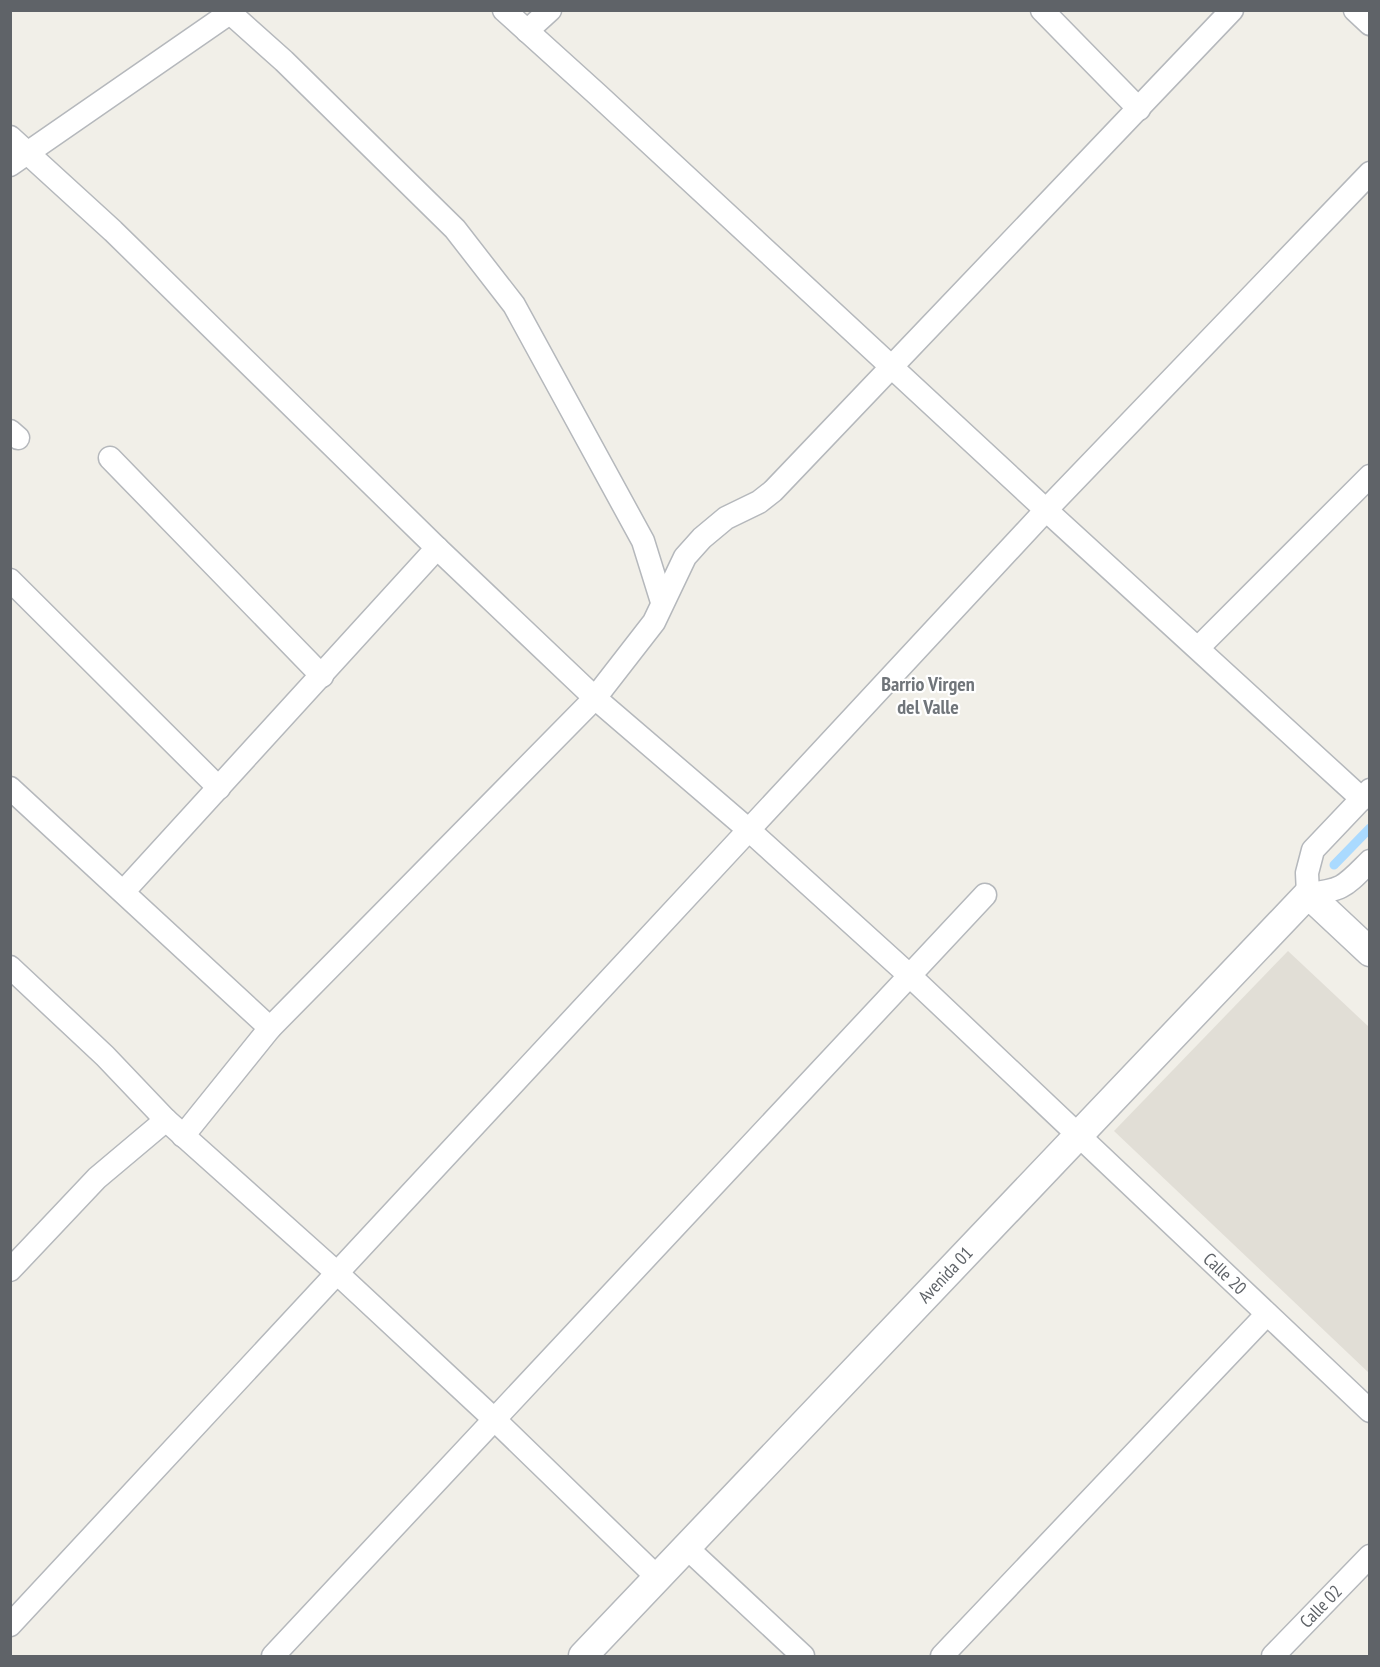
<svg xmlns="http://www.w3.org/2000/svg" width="1380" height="1667" viewBox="0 0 1380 1667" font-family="'PT Sans Narrow',sans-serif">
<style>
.education{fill:#e1ded6}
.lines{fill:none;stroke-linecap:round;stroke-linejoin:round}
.stream{stroke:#aadaff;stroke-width:9}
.minor-casing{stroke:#b5b8bc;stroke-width:25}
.tertiary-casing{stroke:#b5b8bc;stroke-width:31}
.minor{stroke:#fff;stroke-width:22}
.tertiary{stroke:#fff;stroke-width:28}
.labels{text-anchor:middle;stroke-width:4.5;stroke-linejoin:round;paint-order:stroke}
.street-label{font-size:18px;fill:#5f6368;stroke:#fff}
.neighbourhood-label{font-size:20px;font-weight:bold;fill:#70757a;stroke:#fff}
</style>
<rect width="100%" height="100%" fill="#f1efe8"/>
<path class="education" d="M1288 951 1369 1027V1373L1114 1131Z"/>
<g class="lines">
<path class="stream" d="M1334 865 1370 828"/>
<defs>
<g id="minor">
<path d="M227 10 284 61 455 229 514 305 643 541 662 602"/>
<path d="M504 10 598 95 1046 510 1362 799"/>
<path d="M1042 10 1139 109"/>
<path d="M1355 10 1370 24"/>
<path d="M527 31 550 10"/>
<path id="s1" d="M10 137 113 231 437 548 595 698 750 831 909 975 1370 1411"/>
<path d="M10 165 234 10"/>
<path d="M10 431 18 438"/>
<path d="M110 458 322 676"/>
<path d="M10 580 219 788"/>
<path d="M1198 648 1370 476"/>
<path d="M10 788 270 1028"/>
<path d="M1370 790 1313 850 1307 873 1308 894C1344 890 1345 886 1370 861"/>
<path d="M124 891 437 548"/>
<path d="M10 967 105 1056 166 1120 337 1273 495 1420 658 1578"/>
<path d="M183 1136 270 1028 595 698 654 622 685 557 702 538 726 518 759 502 773 491 1232 10"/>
<path d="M10 1270 97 1178 166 1120"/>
<path d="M687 1548 803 1656"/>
<path d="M10 1625 1046 510 1370 173"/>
<path d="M273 1656 985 895"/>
<path d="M942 1656 1267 1314"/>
<path id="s2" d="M1273 1656 1370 1556"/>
</g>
<g id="tertiary">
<path id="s3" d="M583 1656 1308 894 1370 952"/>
</g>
</defs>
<use href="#minor" class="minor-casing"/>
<use href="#tertiary" class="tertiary-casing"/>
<use href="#minor" class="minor"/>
<use href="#tertiary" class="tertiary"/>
</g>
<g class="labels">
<g class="street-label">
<text dy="6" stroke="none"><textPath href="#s1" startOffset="1664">Calle 20</textPath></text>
<text dy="6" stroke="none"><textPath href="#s3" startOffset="526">Avenida 01</textPath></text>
<text dy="6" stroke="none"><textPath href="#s2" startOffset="69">Calle 02</textPath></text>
</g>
<g class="neighbourhood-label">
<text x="928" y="691">Barrio Virgen<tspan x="928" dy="23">del Valle</tspan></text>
</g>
</g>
<rect width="1380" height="1667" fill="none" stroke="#5f6368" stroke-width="24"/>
</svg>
